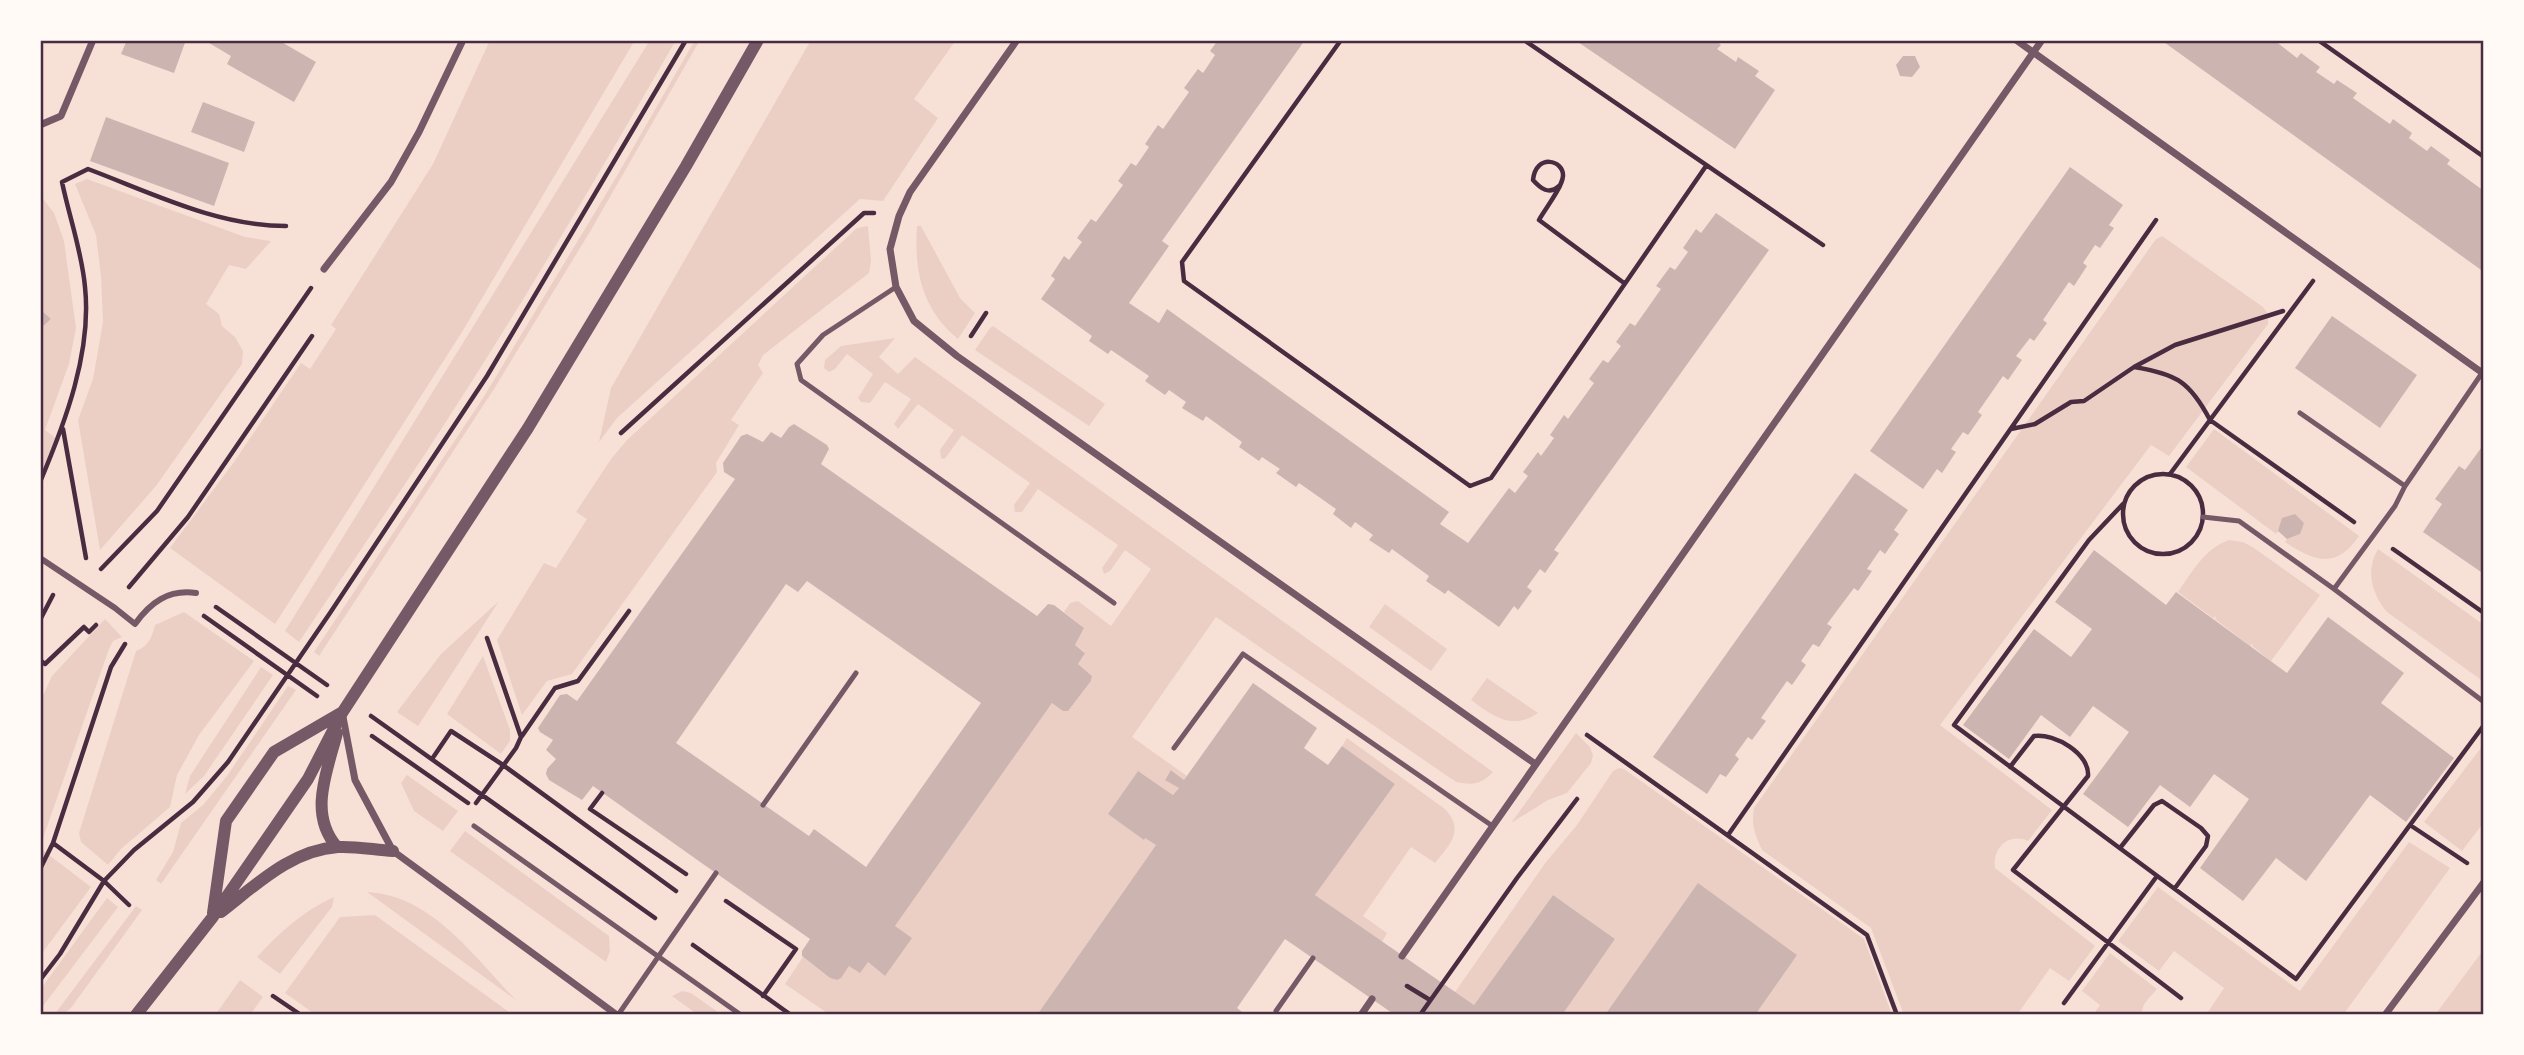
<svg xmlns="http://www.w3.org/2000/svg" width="2524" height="1055" viewBox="0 0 2524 1055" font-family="Signika,sans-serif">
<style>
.green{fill:#ebcfc5}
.building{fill:#ccb4b1;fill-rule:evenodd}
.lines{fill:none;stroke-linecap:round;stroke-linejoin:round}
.path{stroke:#4a2c40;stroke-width:4.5}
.service{stroke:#755966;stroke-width:5}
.pedestrian{stroke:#755966;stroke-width:6}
.minor{stroke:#755966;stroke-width:7}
.tertiary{stroke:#755966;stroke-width:12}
.neatline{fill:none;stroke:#4a2c40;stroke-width:2.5}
</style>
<rect width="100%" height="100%" fill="#f7e1d7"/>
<path class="green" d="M490 40H635L462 332 275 624 170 548 234 462 301 363 310 369 336 329 331 325 433 164Z
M650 40H676C597 178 516 315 429 448 386 513 342 577 299 642L285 631Z
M695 40H700L591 230 494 389 319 656 314 652 483 398 618 174Z
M811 40H956L914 99 938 118 883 201 860 199 617 418 599 442 611 388Z
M87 179 245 237 271 241 246 269 229 265 206 304 219 314 222 326 235 337 243 351 242 364 156 486 100 550 78 420 93 379 103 322 101 276 96 235 75 184Z
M40 195 54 213 64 241 76 328 69 364 45 430 58 440 40 482V329L51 319 40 309Z
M868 226 871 261 869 273 763 355 758 365 763 373 731 420 739 425 716 463 717 472 572 674 547 681 522 715 497 640 544 563 556 568 587 519 576 512 611 459 627 440 857 228Z
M921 226 960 298 975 313 958 339C922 309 914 272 917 226Z
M2162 236 2263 307 2268 314V324L2169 456 2151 445 1940 725 2052 810 2028 841C2008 832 1992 849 1995 868L2095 946 2069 981 2050 968 2017 1015H1904L1871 928 1762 850C1755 835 1751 825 1754 808L2156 239Z
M993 326 1105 404 1089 426 975 350 990 328Z
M895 338 879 357 898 374 915 357 1493 772C1481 785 1472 785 1456 782L1216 617 1132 737 1187 776 1184 780 1172 770 1165 779 1179 788 1173 795 1138 771 1109 814 1156 845 1037 1015H830L785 984 803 957 830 978 837 980 841 977 849 966 868 962 885 976 895 926 1052 703 1068 711 1091 681 1092 676 1078 664 1085 652 1075 645 1084 628 1064 612 1070 603 1078 601 1111 626 1151 569 1125 550 1110 571 1104 574 1102 568 1118 545 1038 489 1022 512H1015L1014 505 1030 483 962 435 947 456 944 459 941 458 940 450 954 430 918 404 898 429 894 424 911 399 885 382 870 403 861 402 858 398 873 374 847 354 835 369 829 372 824 368 825 360 841 346Z
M2214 429 2359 536C2336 570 2314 561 2285 542L2287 539 2300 534 2303 523 2278 531 2276 534 2186 467Z
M2229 540 2243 542 2254 548 2320 595 2271 661 2252 646 2253 643 2250 646 2215 619 2216 616 2213 618 2178 592C2192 572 2205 548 2229 540Z
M2378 549 2484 625V682L2387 612C2372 594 2365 571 2378 549Z
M499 601 418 726 397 712 441 654Z
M1385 604 1447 649 1431 671 1369 627Z
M184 612 254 661 199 735 177 775 170 807 121 849 108 865 81 842 79 833 136 651C148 646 152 638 155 625Z
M105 619 122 637 113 641 109 649 40 847V702L52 676Z
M483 656 510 730V741L501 754 447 714Z
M261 667 273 675 204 776 185 794 190 776Z
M1487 678 1538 713C1512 731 1493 716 1471 700Z
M288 686 296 690 161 884 156 880 173 852 181 823 203 805 227 776Z
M1576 733 1590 747 1593 755 1591 763 1567 793 1548 800 1511 823Z
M1347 738 1445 809C1465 831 1450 844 1435 863L1411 847 1363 916 1387 933 1382 942 1315 895 1395 784 1342 746Z
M2484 744V822L2462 851 2424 822Z
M1619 768 1624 769 1864 939 1892 1015H1565L1563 1013 1615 939 1553 895 1474 1005 1455 992 1546 862 1577 825 1613 771Z
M407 775 458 811 443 831 414 811 401 783Z
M465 831 609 936 610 951 606 962 450 851Z
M2409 842 2450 868 2343 1015H2206L2224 988 2174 951 2159 971 2118 941 2158 887 2300 991Z
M40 848 91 887 40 956Z
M367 892C432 895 474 957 516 1000Z
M334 897 332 907 280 974 257 957C280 932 303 911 334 897Z
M107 898 118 907 40 1010V990Z
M136 906 142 910 71 1008 62 1015H54Z
M375 915 513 1015H316L285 993 340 917Z
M2484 949V1012L2482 1015H2435Z
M2110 953 2157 989C2151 997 2141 1003 2142 1015H2093L2100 1005 2082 991Z
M240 980 263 997 250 1015H215Z
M682 991 691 993 722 1015H698L672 996Z"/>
<path class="building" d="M127 40H186L174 73 121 54Z
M204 40H278L316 62 294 102 227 64 231 56Z
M1218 40H1305L1162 241 1169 246 1129 303 1159 323 1167 309 1449 512 1440 524 1468 543 1509 488 1515 493 1528 476 1523 472 1538 452 1541 456 1554 438 1550 435 1564 415 1568 419 1594 383 1589 379 1603 360 1608 363 1621 346 1616 342 1630 323 1635 326 1661 289 1656 286 1670 267 1675 270 1688 252 1683 248 1696 229 1701 233 1716 213 1769 250 1554 550 1559 553 1545 573 1540 569 1527 587 1532 591 1518 610 1514 606 1499 627 1448 590 1445 594 1426 581 1429 576 1392 549 1389 553 1369 540 1373 535 1355 522 1351 528 1333 514 1336 509 1299 483 1296 487 1276 473 1280 469 1262 457 1259 461 1239 447 1242 442 1206 416 1203 421 1182 408 1186 402 1169 390 1165 395 1145 381 1149 376 1111 350 1108 354 1089 341 1092 336 1041 299 1055 279 1051 276 1064 256 1069 260 1082 242 1077 238 1091 219 1096 222 1123 185 1118 181 1131 163 1136 166 1149 147 1145 144 1158 125 1163 129 1189 92 1184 88 1198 69 1203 73 1215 55 1210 51Z
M1575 40H1715L1721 45 1717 49 1736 62 1738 57 1759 71 1755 76 1775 90 1735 149Z
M2161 40H2274L2297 58 2301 53 2320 67 2316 72 2334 84 2337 80 2357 93 2353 98 2390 124 2393 119 2412 133 2409 138 2427 151 2431 146 2450 160 2447 164 2484 191V272Z
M1903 56H1915L1920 67 1912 77 1900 76 1896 65Z
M203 102 255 122 244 152 191 132Z
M106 117 229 163 214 206 90 161Z
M2070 167 2123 205 2109 225 2114 228 2100 248 2095 245 2083 263 2087 266 2074 286 2069 282 2043 320 2047 323 2034 341 2030 338 2016 356 2022 360 2008 380 2003 376 1978 412 1982 415 1968 435 1963 432 1951 449 1956 452 1942 473 1937 469 1923 489 1870 451Z
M40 309 51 319 40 329Z
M2332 316 2417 375 2380 428 2295 368Z
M794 424 827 445 829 449 821 464 1037 616 1048 604 1054 605 1084 628 1075 645 1085 653 1078 664 1092 676 1091 681 1068 711H1063L1052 703 895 926 912 938 885 976 868 962 860 973 849 966 841 978 837 980 830 978 802 956V951L810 939 703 864 593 786 582 800 549 780 546 774 547 769 556 759 546 750 553 740 540 732 538 728 560 695 567 694 577 701 735 479 724 472 723 463 741 436 747 434 763 442 771 432 781 438 789 427ZM807 581 981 703 866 867 814 829 809 836 676 743 786 584 798 592Z
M2484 444V574L2423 532 2442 504 2435 499 2459 466 2465 470Z
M1855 473 1908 510 1894 530 1899 534 1885 554 1880 550 1867 569 1872 571 1858 591 1854 588 1827 624 1832 627 1819 647 1813 644 1801 661 1806 665 1792 685 1787 681 1761 718 1766 721 1752 740 1748 737 1735 755 1739 759 1726 777 1720 774 1707 794 1653 757Z
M2295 514 2304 523 2300 534 2287 539 2278 531 2282 518Z
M2094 550 2166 605 2176 592 2287 673 2328 617 2404 673 2381 703 2454 758 2406 822 2370 795 2306 881 2276 858 2243 901 2200 868 2249 799 2214 774 2190 807 2160 785 2128 827 2083 794 2129 732 2093 706 2070 737 2041 715 2009 759 1963 725 2034 629 2071 657 2092 629 2055 602Z
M1253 683 1317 728 1304 748 1328 765 1342 746 1395 784 1315 895 1474 1005 1553 895 1615 939 1562 1015H1395L1285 939 1237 1008 1246 1015H1037L1156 845 1145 838 1144 840 1108 814 1138 771 1173 795 1179 788 1165 780 1171 770 1184 780Z
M1698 883 1797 955 1755 1015H1605Z"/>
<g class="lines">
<path class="path" d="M1341 40 1182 262 1184 281 1470 486 1491 478 1706 166
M1524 40 1823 245
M2318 40 2484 157
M1559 186C1549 195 1541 189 1533 180 1536 153 1564 160 1563 176 1562 188 1545 209 1539 220L1624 283
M971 336 986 313
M2134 367C2177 374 2190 382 2210 420L2354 522
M63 429 86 558
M2011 429 2035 424 2071 402 2084 401 2134 367 2175 345 2283 311
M621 433 864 213H874
M2123 514a40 40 0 1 1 80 0a40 40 0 1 1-80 0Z
M2170 474 2313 281
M40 482C65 423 92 352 85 287 82 252 69 216 62 182L88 169C152 193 217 226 286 226
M2123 504 2089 540 1954 725 2296 979 2484 725
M2393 549 2484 613
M101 569 157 511 311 288
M129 587 188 517 312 336
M216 607 327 685
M204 616 317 696
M40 620 53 595
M125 644 111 667 53 843 104 881 129 905
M40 660 45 664 84 627 89 632 96 625
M371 716 655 918
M1587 735 1867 935 1897 1015
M372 736 468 803
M522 736 555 688 578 681 629 611
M432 759 451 731 503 765 676 891
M2010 767 2034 736C2055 733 2090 754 2088 776L2013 870 2181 998
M602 793 590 809 686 874
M476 803 516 748 521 737 487 638
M2410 825 2467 863
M1728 835 2156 220
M2120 848 2154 805 2162 801 2201 828 2208 836 2206 846 2175 888
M40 869 53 843
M726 901 796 949 763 996
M693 945 791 1015
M40 980 60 954 104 881 134 850 193 802 228 762 330 613 487 376 686 40
M1407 986 1430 1000
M273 996 301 1015
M2064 1003 2157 876
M1420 1015 1517 878 1577 799"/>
<path class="service" d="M896 287 823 335 797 364 801 380 1114 603
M2300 413 2405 486 2482 373
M2203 517 2239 521 2334 589 2395 506 2405 486
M2334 589 2484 702
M1174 748 1243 654 1491 825
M763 805 856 673
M474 826 741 1015
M1276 1011 1313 958
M618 1015 716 873"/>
<path class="pedestrian" d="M40 558 115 608 135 624C150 603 168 589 196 593"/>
<path class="minor" d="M1017 40 910 192 899 216 890 249 896 287 914 321 957 356 1534 763
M2016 40 2484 374
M40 125 61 116 93 40
M324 269 391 182 419 132 463 40
M343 717 355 780 393 851 617 1015
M1402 956 2042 40
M1361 1015 1372 999
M2385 1015 2484 882"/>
<path class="tertiary" d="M337 733C327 772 308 814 337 847
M221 912C256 885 291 850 338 847 356 846 375 850 393 851
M213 913 226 821 274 752 341 713
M136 1015 212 918 308 779 342 713 528 428 686 166 758 40"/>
</g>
<rect width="2524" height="1055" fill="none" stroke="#fffaf5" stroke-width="84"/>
<rect x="42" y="42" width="2440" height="971" class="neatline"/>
</svg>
